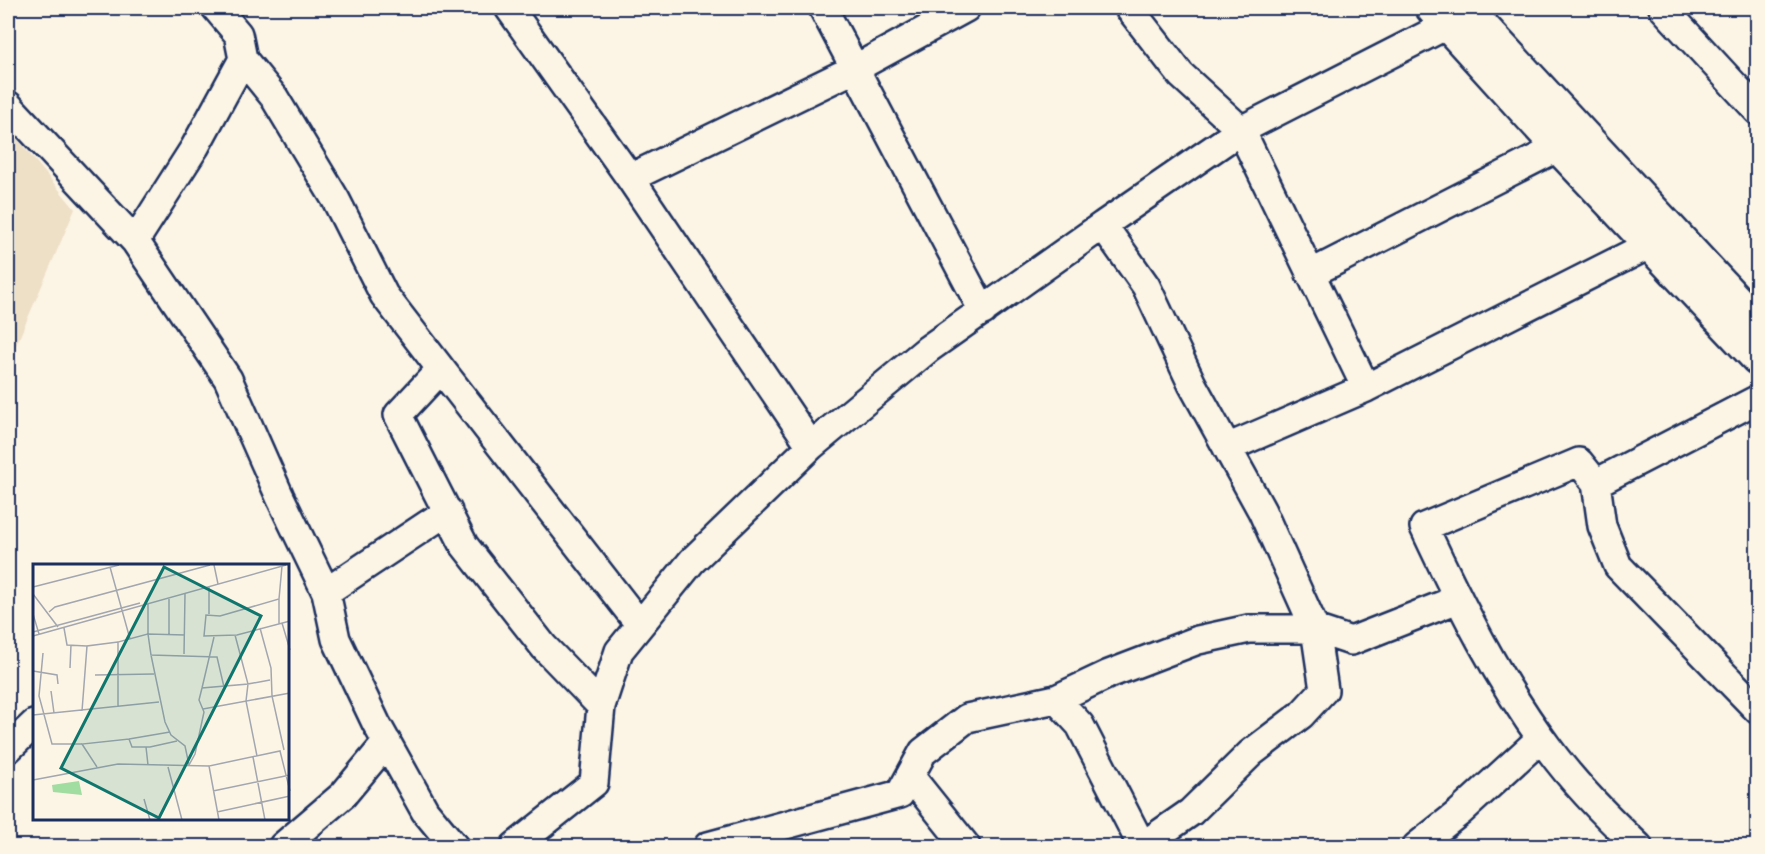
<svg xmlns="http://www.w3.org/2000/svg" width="1765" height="854" viewBox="0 0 1765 854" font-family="'Balsamiq Sans',sans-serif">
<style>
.built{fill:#eedfc7}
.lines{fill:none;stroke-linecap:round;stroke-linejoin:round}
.minor-casing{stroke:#1b2f5e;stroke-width:32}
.tertiary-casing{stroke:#1b2f5e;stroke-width:38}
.minor{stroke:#fcf5e5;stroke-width:27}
.tertiary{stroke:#fcf5e5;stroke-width:33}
.inset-road{fill:none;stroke:#a2a6af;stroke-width:1.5}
.view{fill:#0f766e;fill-opacity:0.15;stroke:#0f766e;stroke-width:3}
.inset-edge{fill:none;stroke:#1b2f5e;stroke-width:3}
</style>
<rect width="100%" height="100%" fill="#fcf5e5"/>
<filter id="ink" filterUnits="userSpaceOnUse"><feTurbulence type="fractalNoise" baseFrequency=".0167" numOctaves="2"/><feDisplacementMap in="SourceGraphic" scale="12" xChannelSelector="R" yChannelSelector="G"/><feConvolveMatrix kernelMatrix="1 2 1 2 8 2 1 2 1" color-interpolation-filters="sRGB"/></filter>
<g filter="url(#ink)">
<path class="built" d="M8 128 75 209 8 364Z"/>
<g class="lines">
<defs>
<path id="minor" d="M216 8 238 34 243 59
M509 8 630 178 811 446
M823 8 983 311
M1129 8 1181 75 1241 130 1449 24 1468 12
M1663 8 1758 111
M8 105 135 241 228 379 280 497 326 592 336 639 376 723 425 811 454 846
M630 178 856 68 966 8
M135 241 195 147 243 59 274 97 336 200 384 295 441 369 398 415 464 545 544 647 601 706
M1310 274 1559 147
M441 369 640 625
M1227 448 1366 388 1651 244
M1596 483 1758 399
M326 592 448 511
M1056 699 1109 674 1198 640 1249 629H1315L1351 641 1458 599
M8 749 34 724
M910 776 966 846
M283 846 343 795 387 742
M515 846 594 783 601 706 619 651 692 561 811 446 928 349 1103 225
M708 846 900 794 923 752 967 718 1056 699 1080 725 1142 846
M1142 846 1191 812 1251 753 1301 715 1324 690 1315 629 1262 511 1192 384 1146 286 1103 225 1241 130 1366 388
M1417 846 1460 812 1541 738
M1638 846C1606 816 1575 785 1549 749 1498 681 1460 604 1424 527L1579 462 1596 483 1602 526 1618 566 1758 710"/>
<path id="tertiary" d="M1433 8 1559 147 1758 358
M1481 26 1746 312"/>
</defs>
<use href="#minor" class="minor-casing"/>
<use href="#tertiary" class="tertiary-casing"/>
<use href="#minor" class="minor"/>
<use href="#tertiary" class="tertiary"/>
</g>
</g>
<g transform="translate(33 564)">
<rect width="256" height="256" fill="#fcf5e5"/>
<path d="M46 217 49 231 20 228 19 221Z" fill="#a1dca1"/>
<path class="inset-road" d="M181 1 185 20M249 2 246 35 187 52 173 51 171 72 204 71 257 57M77 3 97 75M0 23 86 1M176 23V50M0 30 25 63M136 35V70M16 48 22 43 177 1M0 50 6 70M249 59 257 86M246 60V35M31 64 34 81 54 82M227 64 238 104 239 132 251 186M0 68 107 39M152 71 115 70 118 91 184 93 191 123M0 72 253 1M10 89 6 132 19 180H49M151 90 152 30M118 91 132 158 138 171 152 182 156 201M37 104 38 81M0 107 24 111 25 120M62 111 121 110M169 124 181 73M18 127 21 149M85 143V78L115 70V40M170 145 257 129M49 147 54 82 85 78M0 151 126 138M96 175 137 168M113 183 115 201M224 192 213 137 215 120 237 116M220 193 232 256M156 201 162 190 171 148 166 136 169 124 215 120 202 71M64 203 49 180 96 175 99 183H117L144 177M135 203 149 256M0 216 85 200 176 202M180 227 257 211M111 235 117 256M184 248 257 232M186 256 176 202 247 187 257 227"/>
<path class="view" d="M131 3 228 52 126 254 28 204Z"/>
<rect width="256" height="256" class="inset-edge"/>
</g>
<rect width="1765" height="854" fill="none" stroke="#fcf5e5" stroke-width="30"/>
<rect x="15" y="15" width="1735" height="824" fill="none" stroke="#1b2f5e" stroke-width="2" filter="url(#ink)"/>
</svg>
